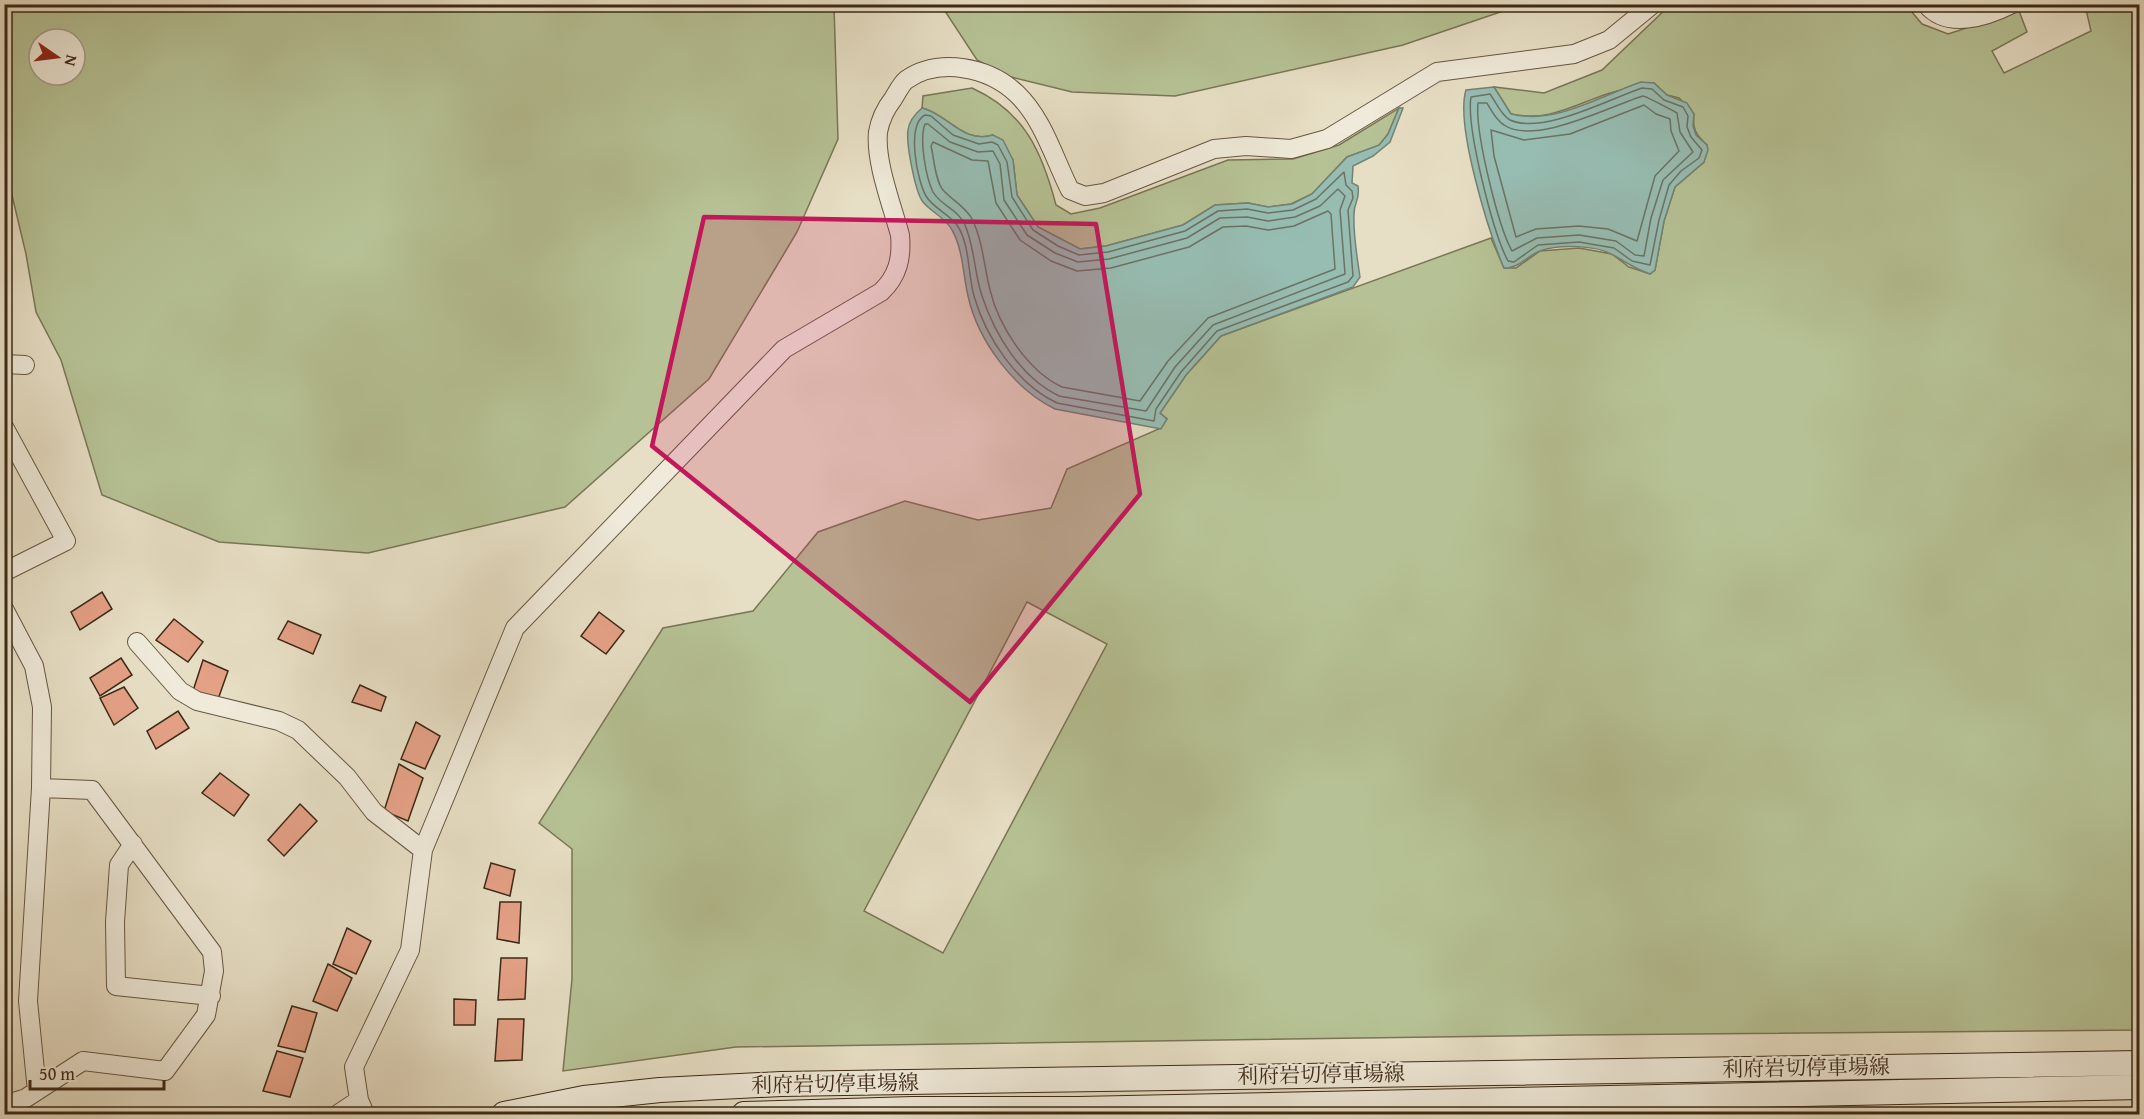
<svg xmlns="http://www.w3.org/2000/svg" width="2144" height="1119" viewBox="0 0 2144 1119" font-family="'Gentium Book Plus','Noto Serif JP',serif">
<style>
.green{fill:#b6c295;stroke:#797656;stroke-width:1.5;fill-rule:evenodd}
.water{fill:#97bdb3;stroke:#738274;stroke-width:1.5}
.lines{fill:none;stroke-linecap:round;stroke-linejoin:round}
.shore{stroke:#6a7364;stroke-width:1.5}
.building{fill:#e5a186;stroke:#3c2916;stroke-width:1.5}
.street-casing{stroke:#675642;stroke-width:20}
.secondary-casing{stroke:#3c2916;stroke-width:26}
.street{stroke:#efead9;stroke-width:18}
.secondary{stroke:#efead9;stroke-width:24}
.marked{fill:#c2185b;fill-opacity:0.2;stroke:#c2185b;stroke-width:4.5;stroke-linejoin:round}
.labels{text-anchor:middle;stroke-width:4.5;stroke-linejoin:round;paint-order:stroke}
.street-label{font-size:21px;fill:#3c2916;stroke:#efead9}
</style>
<rect width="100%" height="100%" fill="#e7dfc5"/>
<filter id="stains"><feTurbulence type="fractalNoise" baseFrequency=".00333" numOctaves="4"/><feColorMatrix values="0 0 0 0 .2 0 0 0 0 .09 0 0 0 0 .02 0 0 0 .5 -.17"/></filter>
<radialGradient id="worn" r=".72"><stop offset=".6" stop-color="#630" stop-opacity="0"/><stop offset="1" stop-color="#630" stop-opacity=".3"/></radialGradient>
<path class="green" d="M5 4 834 5 838 139 797 232 709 379 565 507 368 553 219 542 102 495 61 360 36 312 26 254 5 166ZM39 39H75V75H39Z
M941 5H1521L1403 45 1175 96 1072 92 1007 76 977 60Z
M1670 5H1906L1922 24 1948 34 2019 11 2027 32 1992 51 2004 73 2091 31 2085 5H2139V1030L1576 1035 736 1047 563 1071 572 979V849L539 823 663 628 753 611 818 532 905 501 978 520 1051 508 1067 469 1161 428 1167 419 1160 413 1186 375 1221 336 1491 238 1504 268H1516L1540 251 1579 248 1612 254 1629 267 1650 274 1655 270 1664 221 1675 187 1704 162 1707 145C1696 135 1692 129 1694 114L1679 98 1667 95 1654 83C1638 86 1620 89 1604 95 1573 106 1546 122 1511 114L1494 87 1544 93 1602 70ZM1027 602 1107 644 943 953 864 911Z
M972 88C1025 112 1042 152 1056 205L1071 214 1100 208 1228 160 1293 159 1339 145 1399 108 1388 134 1379 146 1347 157 1312 194 1291 204 1268 207 1248 203 1215 205 1183 225 1106 246 1080 249 1038 227 1017 195 1013 160 993 135C962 144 948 114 922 108L923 96Z"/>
<path class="water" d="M1641 82 1654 83 1667 95 1687 103 1694 114 1693 126 1696 135 1707 145 1708 150 1704 162 1675 187 1664 221 1655 270 1650 274C1633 268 1628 263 1613 255 1597 245 1558 244 1540 251 1526 256 1521 268 1504 268 1489 233 1455 125 1466 90L1494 87 1511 114C1555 125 1600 96 1641 82Z
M922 108C948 114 962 144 993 135L1003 140 1013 160 1017 195 1038 227 1080 249 1106 246 1183 225 1215 205 1248 203 1268 207 1292 204 1312 194 1347 157 1379 145 1388 134 1399 108H1403L1390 142 1373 156 1353 166 1352 183 1358 186C1360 202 1354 201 1354 214 1353 235 1357 256 1360 277L1353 287 1221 336 1186 375 1160 413 1167 419 1161 429 1055 409C1014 389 978 341 968 296 963 275 963 249 952 230 946 218 931 212 923 202 915 192 906 143 908 130 909 121 915 114 922 108Z"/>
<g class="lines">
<path class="shore" d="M1642 88 1652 89 1664 100 1683 107 1688 116 1687 127 1691 137 1702 150 1699 158 1681 171 1669 185 1659 220 1650 265 1632 261 1614 248 1579 242 1538 245 1514 262 1508 261C1493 233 1466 127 1471 97L1490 94C1496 102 1501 115 1510 120 1543 135 1609 99 1642 88Z
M1643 96C1645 96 1672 110 1677 113L1680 132 1693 152 1663 180 1651 218 1644 256 1635 255 1616 241 1579 235 1537 238 1512 251C1498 226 1475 132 1478 103H1487C1491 110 1496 120 1504 125 1535 146 1610 106 1643 96Z
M1644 105 1656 114 1670 119 1671 131 1679 151 1655 176 1637 241 1608 229 1579 226 1536 229 1516 237 1494 156 1491 130 1524 140 1570 134Z
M925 115 931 116 953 135 979 144 992 142 998 145 1007 162 1012 197 1033 230 1058 246 1079 255 1108 252 1185 231 1218 211 1247 209 1268 213 1293 210 1316 199 1344 172 1346 185 1352 191 1353 198 1348 210 1353 276 1348 282 1217 331 1181 372 1156 409 1154 421 1057 403C1017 384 986 338 974 296 968 275 970 244 957 225 949 214 933 208 926 196 917 180 906 125 925 115Z
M928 124 950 142 978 152 993 151 1000 164 1004 200 1027 235 1055 253 1078 262 1109 259 1187 238 1220 218 1247 217 1268 221 1295 217 1320 206 1338 189 1345 196 1340 210 1345 274 1213 325 1175 367 1146 411 1059 396C1021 378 995 335 982 296 974 273 975 248 965 225 959 210 940 205 933 192 926 178 919 139 925 124Z
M933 142 972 160 988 161 996 203 1020 240 1051 261 1077 271 1111 268 1189 247 1223 227 1246 226 1268 230 1294 226 1328 211 1331 214 1335 269 1208 318 1168 361 1140 401 1062 387C1028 371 999 327 990 290 984 267 983 241 972 219 966 207 952 200 943 190 935 180 934 158 931 146Z"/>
</g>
<path class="building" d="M4 219H7L6 244H4Z
M10 248 9 273H4V249Z
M102 592 112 609 80 630 71 612Z
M599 612 624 631 606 654 581 636Z
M174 619 203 642 188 662 156 640Z
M288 621 321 635 313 654 278 639Z
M121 658 132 675 100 696 90 678Z
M203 660 228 671 216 705 191 697Z
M360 685 386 697 381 711 352 702Z
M124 687 138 708 114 725 100 698Z
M178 711 189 728 156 749 147 731Z
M416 722 440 736 425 769 401 759Z
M399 764 423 778 408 821 384 811Z
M220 773 249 795 234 816 202 793Z
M300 804 317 821 284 856 268 840Z
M491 863 515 870 510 896 484 888Z
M500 902H521L519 943 497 939Z
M347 928 371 941 356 974 333 964Z
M501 958H527L525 999 498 1000Z
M328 964 352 978 337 1011 313 1001Z
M454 999 476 1000 475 1025H454Z
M292 1006 317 1013 305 1052 278 1046Z
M498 1019H524L522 1060 495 1061Z
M277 1051 303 1058 290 1097 263 1091Z"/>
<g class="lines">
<defs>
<path id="street" d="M1926 4C1947 30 1986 17 2012 4
M4 364 25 365
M4 427 66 541 4 572
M4 609 34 666 42 707 41 788 28 1001 37 1091
M137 642 180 691 197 701 279 721 298 730 347 777 374 812 423 850
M133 844 119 865 115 922 116 986 211 996
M4 1105 26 1098 83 1061 165 1071 206 1015 214 971 212 952 92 790 41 788
M338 1114 359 1100
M365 1114 359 1100 354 1067 410 950 423 850 515 628 784 349 881 292C898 276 902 258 900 235 892 205 875 162 878 132 880 121 886 108 893 99 897 93 901 84 906 80 939 57 989 67 1017 94 1043 119 1054 158 1070 190L1085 196 1104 193 1214 149 1246 146 1291 149 1327 139 1437 72 1574 54 1609 40 1653 4"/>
<path id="secondary" d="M504 1114 584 1098 660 1090 781 1084 2140 1063
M744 1114 913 1109H1078L2140 1087"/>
</defs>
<use href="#street" class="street-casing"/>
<use href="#secondary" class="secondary-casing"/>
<use href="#street" class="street"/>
<use href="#secondary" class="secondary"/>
</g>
<path class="marked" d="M704 217 1096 224 1140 494 970 702 652 446Z"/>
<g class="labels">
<g class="street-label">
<text transform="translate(1806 1068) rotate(-1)" y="7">利府岩切停車場線</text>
<text transform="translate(1321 1075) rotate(-1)" y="7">利府岩切停車場線</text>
<text transform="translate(835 1084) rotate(-1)" y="7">利府岩切停車場線</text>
</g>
</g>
<rect width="2144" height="1119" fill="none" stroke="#e7dfc5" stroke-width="24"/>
<rect x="6" y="6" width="2132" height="1107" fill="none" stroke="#3c2916" stroke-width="3"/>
<rect x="12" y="12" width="2120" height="1095" fill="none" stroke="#3c2916" stroke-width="1.5"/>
<g transform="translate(57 57) rotate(104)"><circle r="28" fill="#efead9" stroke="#a79d8b" stroke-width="1.5"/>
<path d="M0-4.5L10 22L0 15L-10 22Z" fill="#8f2418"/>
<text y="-9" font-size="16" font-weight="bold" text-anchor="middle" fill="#3c2916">N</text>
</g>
<path d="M30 1080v9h134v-9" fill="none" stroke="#3c2916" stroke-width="3"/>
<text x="39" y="1080" font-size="18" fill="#3c2916" stroke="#efead9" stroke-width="4.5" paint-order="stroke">50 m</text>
<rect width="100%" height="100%" filter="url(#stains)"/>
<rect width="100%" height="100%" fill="url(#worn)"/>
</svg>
